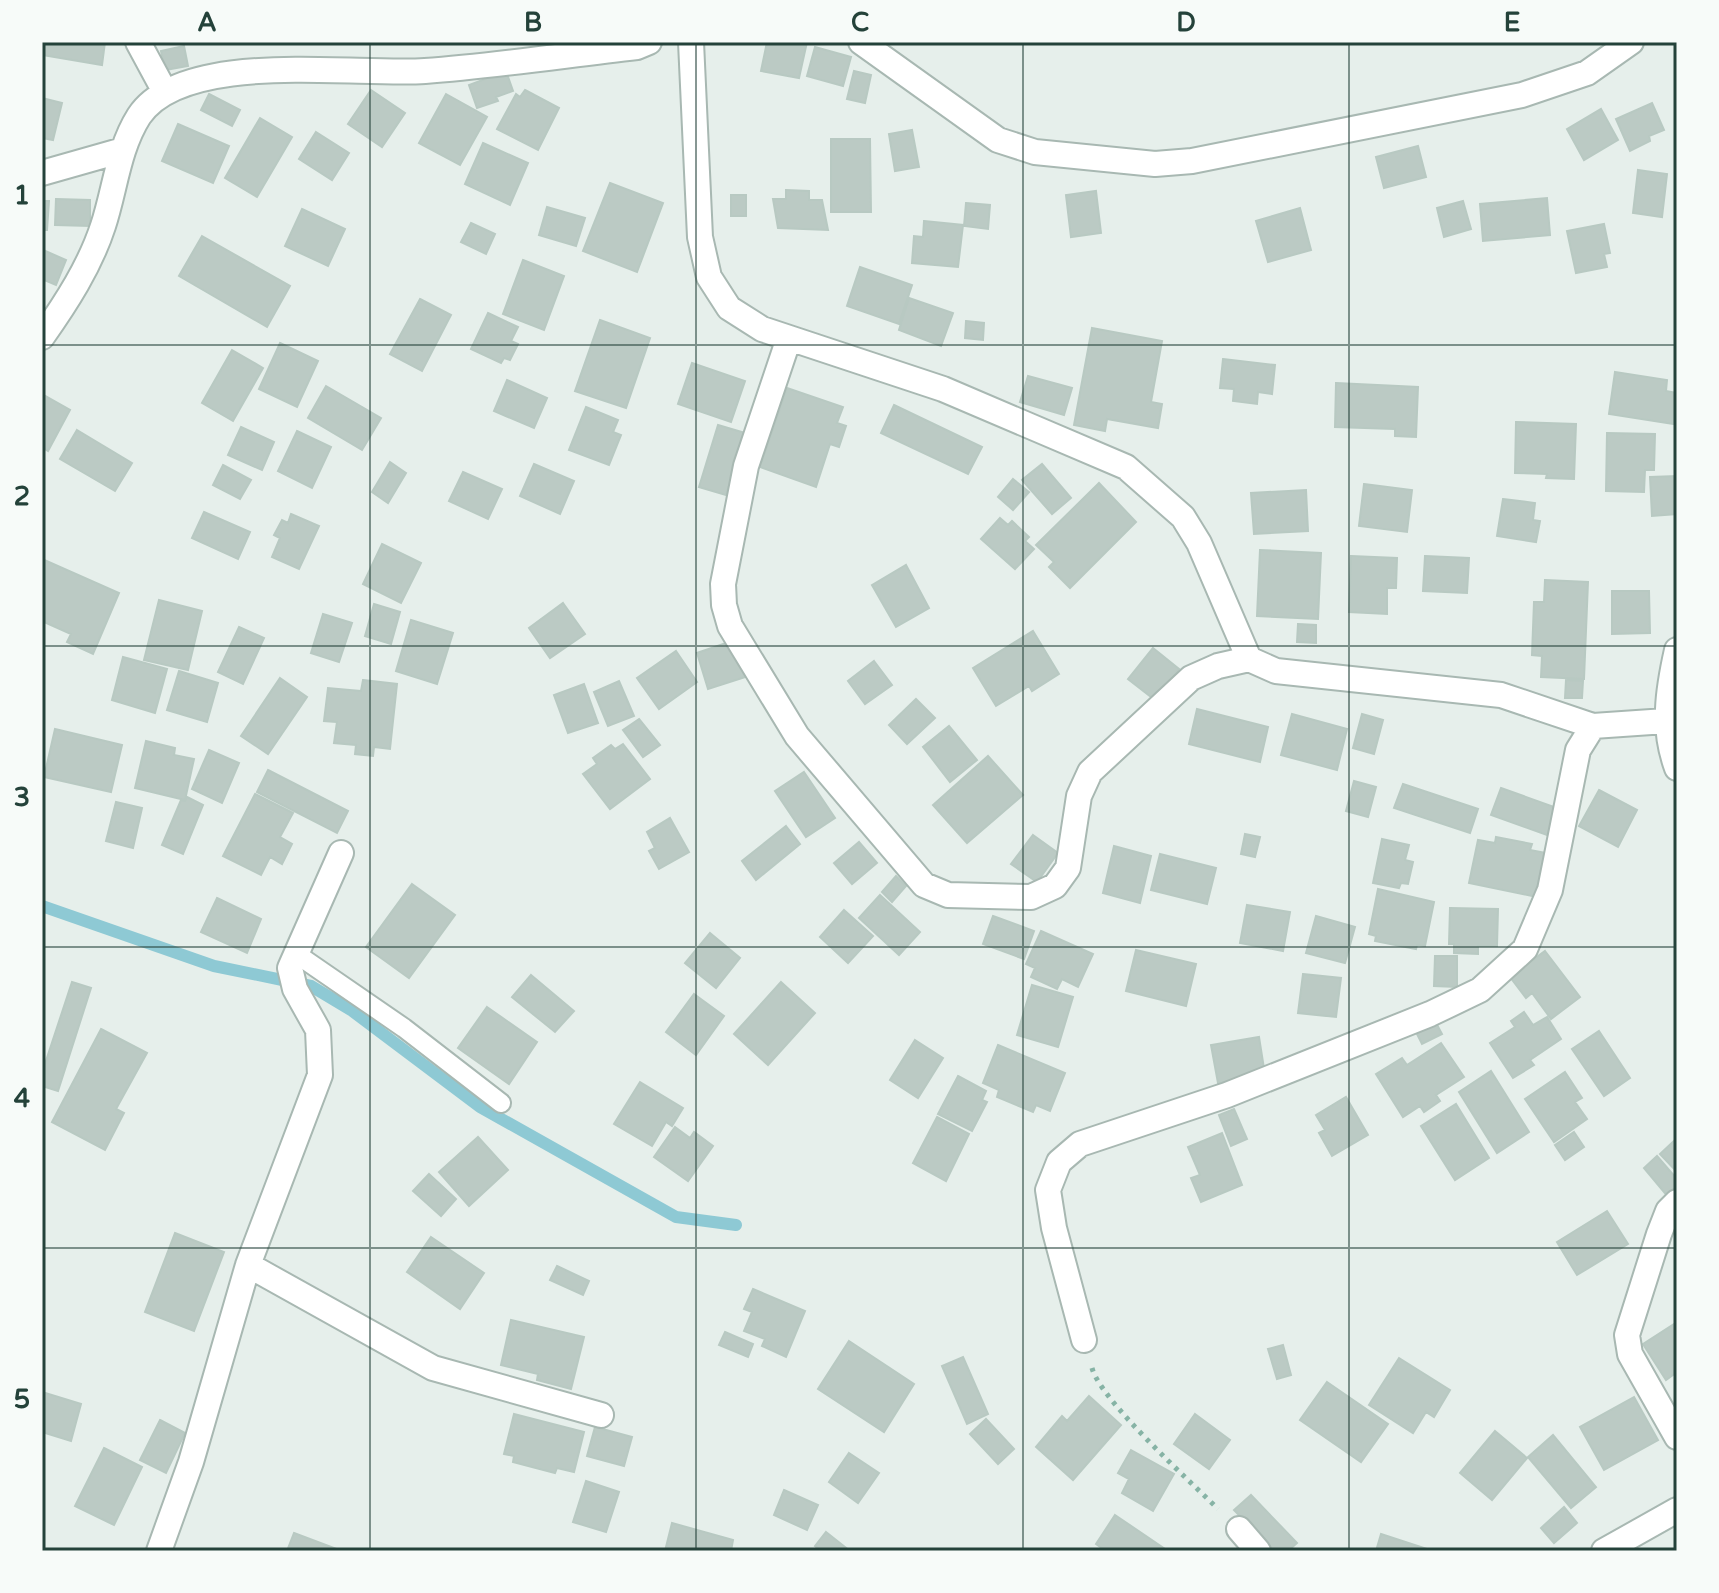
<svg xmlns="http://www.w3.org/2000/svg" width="1719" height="1593" viewBox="0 0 1719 1593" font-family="'Varela Round',sans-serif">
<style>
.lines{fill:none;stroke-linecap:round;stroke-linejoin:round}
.stream{stroke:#8ec9d4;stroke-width:12}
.building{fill:#bbcac4;stroke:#b8c9c2;stroke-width:2}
.lane-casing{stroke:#a8b8b2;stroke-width:22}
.street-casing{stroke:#a8b8b2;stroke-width:28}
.path{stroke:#86b3a5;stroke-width:5;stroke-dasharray:4 6;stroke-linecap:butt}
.lane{stroke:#fff;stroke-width:18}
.street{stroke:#fff;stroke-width:24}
.grid{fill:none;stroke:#24423a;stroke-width:2;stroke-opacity:0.55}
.neatline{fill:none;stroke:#24423a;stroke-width:3}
.grid-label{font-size:26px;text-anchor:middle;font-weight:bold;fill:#24423a}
</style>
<rect width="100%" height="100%" fill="#e6efeb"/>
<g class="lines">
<path class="stream" d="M42 906 214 966 311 986 351 1010 480 1107 676 1217 736 1225"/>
</g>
<path class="building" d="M42 42H105L102 65 42 55Z
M767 42H807L799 78 761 71Z
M184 46 188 66 165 70 161 51Z
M815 47 851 57 843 86 807 76Z
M506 71 513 91 496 97 498 101 477 108 469 85Z
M854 71 871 75 865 103 847 99Z
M371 90 405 113 382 147 348 124Z
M525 90 559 108 538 150 497 129 516 94 520 97Z
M209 94 240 110 232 126 201 110Z
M446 94 487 117 460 165 419 143Z
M42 98 62 103 53 140 42 138Z
M1652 103 1664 130 1649 136 1650 141 1630 151 1616 119Z
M1601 109 1618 140 1584 160 1567 129Z
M260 118 292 137 257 197 225 178Z
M178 124 229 146 213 183 162 161Z
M912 130 919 167 895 171 889 134Z
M316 132 349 153 332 180 299 159Z
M831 139H870L871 212H831Z
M483 143 528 163 510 205 465 184Z
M1418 146 1426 177 1384 188 1376 157Z
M1638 170 1667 174 1662 217 1633 213Z
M610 183 663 203 637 272 583 251Z
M786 190 809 191V200H822L828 230 778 228 773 199H786Z
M1096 191 1101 233 1071 237 1066 195Z
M731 195H746V216H731Z
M1547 198 1550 235 1483 241 1480 204Z
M56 199 90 200V226L55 225Z
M42 201H49L47 230H42Z
M1463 201 1471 229 1444 237 1437 208Z
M966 203 990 205 988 229 964 226Z
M547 207 585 218 576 246 539 235Z
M1300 208 1311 250 1268 262 1256 221Z
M302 209 345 229 328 266 285 246Z
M924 221 963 225 958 267 912 263 914 236 923 237Z
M471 223 495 234 486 254 461 242Z
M1604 224 1610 253 1604 254 1607 267 1576 273 1567 231Z
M202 236 290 286 267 327 179 276Z
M43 250 66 260 56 285 42 279Z
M523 260 564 276 544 330 503 314Z
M860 267 912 285 899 324 847 306Z
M909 298 953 313 941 346 899 330Z
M420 299 451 315 422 371 390 354Z
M488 313 518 327 511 341 518 344 510 360 504 358 501 363 471 349Z
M600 320 650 338 626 408 575 391Z
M966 321 984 323 983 340 965 338Z
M1092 328 1162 341 1151 402 1162 404 1158 428 1107 419 1105 431 1074 425Z
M280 343 318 361 297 407 259 389Z
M232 350 263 368 233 421 202 403Z
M1223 359 1275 365 1272 394 1258 392 1257 404 1233 401 1234 389 1220 388Z
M692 363 745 381 731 422 678 404Z
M1615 372 1667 380 1666 391 1677 393 1674 424 1609 414Z
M1028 376 1072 388 1064 415 1020 402Z
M507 380 547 398 534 428 494 411Z
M1336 383 1418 387 1416 437 1395 436V429L1335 427Z
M326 386 381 418 362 450 308 418Z
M787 388 843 407 837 423 846 426 839 447 830 444 816 487 760 467Z
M42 394 70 410 48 451 42 447Z
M894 405 982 447 968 474 881 433Z
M586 407 618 420 613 432 621 435 609 465 569 450Z
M1516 422 1576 424 1574 479 1546 478 1547 474 1515 473Z
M718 425 745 433 726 495 699 487Z
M241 427 274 442 262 470 228 455Z
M77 430 132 463 115 491 60 459Z
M297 431 331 447 312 488 278 471Z
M1607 433 1655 434 1654 470H1645L1644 492 1606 491Z
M390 462 406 473 388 503 372 492Z
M534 464 574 481 560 514 520 496Z
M1042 464 1071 498 1052 514 1022 480Z
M223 465 251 480 240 499 213 485Z
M463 472 502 489 488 519 449 501Z
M1677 476V514L1652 516 1650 477Z
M1013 479 1029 492 1013 510 998 497Z
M1099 483 1136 522 1070 588 1049 567 1054 562 1036 545Z
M1364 484 1412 490 1407 532 1359 526Z
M1306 490 1308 531 1254 534 1251 493Z
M1503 499 1535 503 1533 520 1540 521 1536 542 1497 536Z
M204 512 250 532 238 559 192 538Z
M291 514 319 526 299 569 272 557 280 538 274 535 282 520 288 523Z
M1000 518 1008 525 1012 521 1029 537 1025 541 1034 549 1015 569 981 539Z
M382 544 421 563 401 603 363 584Z
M1260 550 1321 553 1318 619 1257 616Z
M1351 556 1397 558 1396 588H1387V614L1349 612Z
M1425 556 1469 558 1467 593 1423 591Z
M42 559 119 593 93 654 67 642 71 634 42 621Z
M906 565 929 608 896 627 872 585Z
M1545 580 1588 582 1584 679 1541 677 1542 656 1532 655 1534 602H1544Z
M1612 591H1649L1650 633 1612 634Z
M159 600 202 611 188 670 144 660Z
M563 603 585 634 550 658 529 628Z
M374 604 400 612 391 644 365 636Z
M323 614 352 623 339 662 311 653Z
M411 620 453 633 437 684 396 671Z
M1298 624 1316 625V643L1297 642Z
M239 627 264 638 243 684 218 672Z
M1033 631 1059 674 1032 691 1029 686 996 706 973 668Z
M732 641 745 677 708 689 697 653Z
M1153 648 1179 669 1155 700 1128 679Z
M676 651 697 682 659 709 637 678Z
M123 657 167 669 155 713 112 700Z
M874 661 892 685 865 704 848 681Z
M179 671 218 683 207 722 167 710Z
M280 678 307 697 268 754 241 736Z
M363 680 397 684 390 749 374 747 373 756 355 754 356 745 334 743 337 722 324 721 328 688 361 691Z
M1566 680 1583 681 1582 698H1565Z
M619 681 634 716 608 726 594 692Z
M584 684 598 723 568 733 554 695Z
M916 699 935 718 907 744 889 725Z
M1197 709 1268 727 1260 762 1189 744Z
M1292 714 1347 729 1337 770 1281 755Z
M1362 714 1383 720 1374 754 1353 748Z
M639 719 660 745 643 757 623 730Z
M949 726 977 760 950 782 923 747Z
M55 729 122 745 111 792 44 777Z
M146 741 175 748 174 755 194 759 185 800 135 788Z
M623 744 650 779 610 809 583 774 597 764 593 758 611 745 615 749Z
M209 750 239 763 222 803 192 789Z
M988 756 1023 795 967 843 933 805Z
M268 770 348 811 337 833 257 792Z
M804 772 835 818 806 837 775 791Z
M1354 781 1376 787 1368 817 1346 811Z
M1403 784 1478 809 1470 833 1394 808Z
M1501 788 1557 808 1547 835 1491 815Z
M1599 790 1637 810 1618 847 1579 826Z
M255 794 293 813 280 837 292 844 282 864 270 857 261 875 223 856Z
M187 797 203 805 183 854 162 845 181 800 185 801Z
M116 802 142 808 133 848 106 841Z
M670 818 689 852 659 869 649 851 655 848 647 832Z
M786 826 800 844 756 880 742 861Z
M1245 834 1260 837 1255 857 1241 854Z
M1033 835 1058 853 1037 882 1011 864Z
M1496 837 1532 844 1530 850 1546 853 1537 897 1469 883 1478 840 1495 843Z
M1382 839 1409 845 1405 860 1413 862 1408 884 1401 883 1399 888 1373 883Z
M859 842 877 863 852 884 834 863Z
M1114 846 1151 856 1140 903 1103 893Z
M1160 854 1216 868 1207 904 1151 890Z
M896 876 906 886 892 902 882 892Z
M412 884 455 915 409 978 366 947Z
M1378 889 1434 902 1425 946 1417 945 1416 949 1375 941 1376 936 1369 934Z
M880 895 920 932 899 955 859 918Z
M217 898 261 919 247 953 201 932Z
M1247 905 1290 912 1283 951 1240 943Z
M1450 908 1498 909 1497 946H1478V954L1454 953V944H1449Z
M844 910 873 936 848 963 820 937Z
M993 916 1034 931 1024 959 983 944Z
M1316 916 1355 927 1345 963 1306 953Z
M1041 931 1093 954 1078 987 1062 979 1057 989 1031 977 1035 968 1026 964Z
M710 933 740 958 716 988 685 963Z
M1136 950 1196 964 1186 1006 1126 991Z
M1545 951 1580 997 1551 1019 1532 993 1526 998 1510 977Z
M1435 956H1457V987L1434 986Z
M1303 974 1341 978 1336 1017 1298 1013Z
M531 975 574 1011 555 1032 512 997Z
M72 982 91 988 58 1091 42 1086V1073Z
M781 982 815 1013 768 1065 734 1034Z
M1032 985 1073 997 1058 1047 1017 1035Z
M694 994 724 1016 696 1055 666 1032Z
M487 1007 537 1042 509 1084 458 1048Z
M1524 1012 1533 1025 1547 1017 1561 1039 1530 1060 1534 1065 1513 1078 1490 1043 1515 1027 1511 1021Z
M1435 1021 1442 1034 1422 1044 1415 1030Z
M101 1029 147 1053 116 1109 124 1113 105 1150 52 1122Z
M1599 1031 1630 1078 1604 1096 1572 1049Z
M1259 1037 1265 1075 1218 1083 1211 1045Z
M915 1040 943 1058 918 1098 890 1080Z
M1441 1043 1464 1077 1436 1095 1440 1101 1424 1112 1420 1106 1403 1117 1376 1074 1402 1058 1407 1065Z
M998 1045 1065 1073 1050 1111 1036 1105 1033 1112 997 1097 999 1090 983 1083Z
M1491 1071 1529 1132 1497 1153 1459 1092Z
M1565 1072 1582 1098 1575 1102 1587 1119 1554 1142 1525 1099Z
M958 1076 986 1091 982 1100 987 1102 972 1131 938 1114Z
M640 1082 683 1108 672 1126 666 1122 652 1146 614 1124Z
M1346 1097 1368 1135 1332 1156 1319 1133 1325 1130 1316 1115Z
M1456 1104 1489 1158 1455 1180 1421 1126Z
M1234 1109 1247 1139 1231 1146 1219 1115Z
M937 1117 969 1134 946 1181 913 1163Z
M675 1127 690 1138 694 1132 713 1146 688 1181 654 1157Z
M1574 1132 1584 1147 1565 1160 1555 1145Z
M1222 1133 1242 1185 1201 1202 1191 1178 1200 1175 1188 1147Z
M478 1137 508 1170 469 1206 439 1172Z
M1677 1138V1172L1660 1154Z
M1657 1156 1677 1179V1191L1669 1198 1644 1168Z
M429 1174 456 1199 441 1216 413 1191Z
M1607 1211 1628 1244 1577 1275 1557 1242Z
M175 1233 224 1252 194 1331 145 1312Z
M431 1237 484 1273 460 1309 407 1272Z
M557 1266 589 1281 583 1295 550 1280Z
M753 1289 805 1311 786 1357 762 1346 765 1339 744 1331 752 1312 744 1309Z
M511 1320 584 1337 571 1389 537 1380 538 1374 501 1365Z
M1677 1322V1372L1666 1380 1643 1344Z
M725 1332 753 1344 748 1357 719 1345Z
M849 1341 914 1384 884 1432 818 1389Z
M1283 1345 1291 1375 1277 1379 1268 1349Z
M963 1357 988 1414 967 1424 942 1366Z
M1399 1358 1450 1390 1434 1417 1426 1412 1413 1433 1369 1405Z
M1327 1382 1388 1424 1361 1462 1300 1420Z
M42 1392 81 1404 71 1441 42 1432Z
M1089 1396 1121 1425 1073 1480 1036 1447 1062 1416 1067 1421Z
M1634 1397 1658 1440 1604 1470 1580 1427Z
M514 1414 584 1432 574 1472 557 1468 555 1473 513 1462 514 1456 504 1454Z
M1195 1414 1230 1440 1209 1469 1174 1444Z
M986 1419 1014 1449 998 1464 970 1434Z
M160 1420 185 1433 166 1473 140 1460Z
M595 1427 632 1437 624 1466 587 1456Z
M1495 1431 1527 1458 1492 1500 1460 1473Z
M1553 1435 1596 1487 1571 1508 1528 1457Z
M104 1448 142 1467 114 1525 75 1506Z
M1131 1450 1174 1474 1153 1511 1122 1493 1129 1479 1118 1473Z
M849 1453 879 1473 858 1503 829 1482Z
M586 1481 619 1492 606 1532 573 1522Z
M784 1490 818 1505 807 1530 774 1515Z
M1251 1495 1297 1543 1288 1551H1274L1234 1510Z
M1564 1507 1577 1523 1554 1543 1541 1528Z
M1115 1515 1168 1551H1106L1096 1544Z
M672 1523 733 1540 731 1551H665Z
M826 1532 850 1551H821L815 1546Z
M294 1533 339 1550 338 1551H287Z
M1381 1534 1433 1551H1376Z"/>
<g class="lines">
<defs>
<path id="lane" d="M295 953 404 1028 501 1103"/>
<path id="street" d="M138 42 165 92
M691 42 700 237 709 277 729 308 762 329 943 389 1126 467 1183 517 1199 543 1249 659 1276 671 1501 695 1593 726 1666 721
M861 42 998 140 1035 152 1155 164 1192 161 1522 95 1587 73 1631 42
M42 173 123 150
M42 337C66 303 90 266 103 226 115 190 118 149 139 116 184 49 354 76 425 71 495 66 566 55 637 47L649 42
M789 338 746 466 723 584 724 605 730 626 797 736 924 885 948 895 1031 897 1055 886 1068 868 1079 796 1090 772 1191 678 1218 666 1249 659
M1677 650C1668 690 1662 728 1677 768
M1677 1202 1668 1211 1659 1234 1627 1335 1630 1354 1677 1437
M248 1265 433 1368 601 1415
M1084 1340 1054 1228 1048 1190 1059 1162 1080 1144 1227 1095 1430 1014 1480 990 1525 949 1550 890 1578 750 1593 726
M1239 1529 1258 1551
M159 1551 191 1462 248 1265 320 1075 318 1030 295 989 290 968 341 853
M1604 1551 1677 1510"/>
</defs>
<use href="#lane" class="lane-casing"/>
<use href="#street" class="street-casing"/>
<path class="path" d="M1092 1368C1101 1401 1190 1481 1218 1509"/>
<use href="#lane" class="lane"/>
<use href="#street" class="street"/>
</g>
<path class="grid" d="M370 42V1551M696 42V1551M1023 42V1551M1349 42V1551M42 345H1677M42 646H1677M42 947H1677M42 1248H1677"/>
<rect width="1719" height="1593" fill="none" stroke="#f7fbf9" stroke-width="88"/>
<rect x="44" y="44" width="1631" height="1505" class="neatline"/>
<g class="grid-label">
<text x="207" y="31">A</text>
<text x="533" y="31">B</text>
<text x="860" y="31">C</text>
<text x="1186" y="31">D</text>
<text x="1512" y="31">E</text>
<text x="22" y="204">1</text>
<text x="22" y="505">2</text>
<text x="22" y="806">3</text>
<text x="22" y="1107">4</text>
<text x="22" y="1408">5</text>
</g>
</svg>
